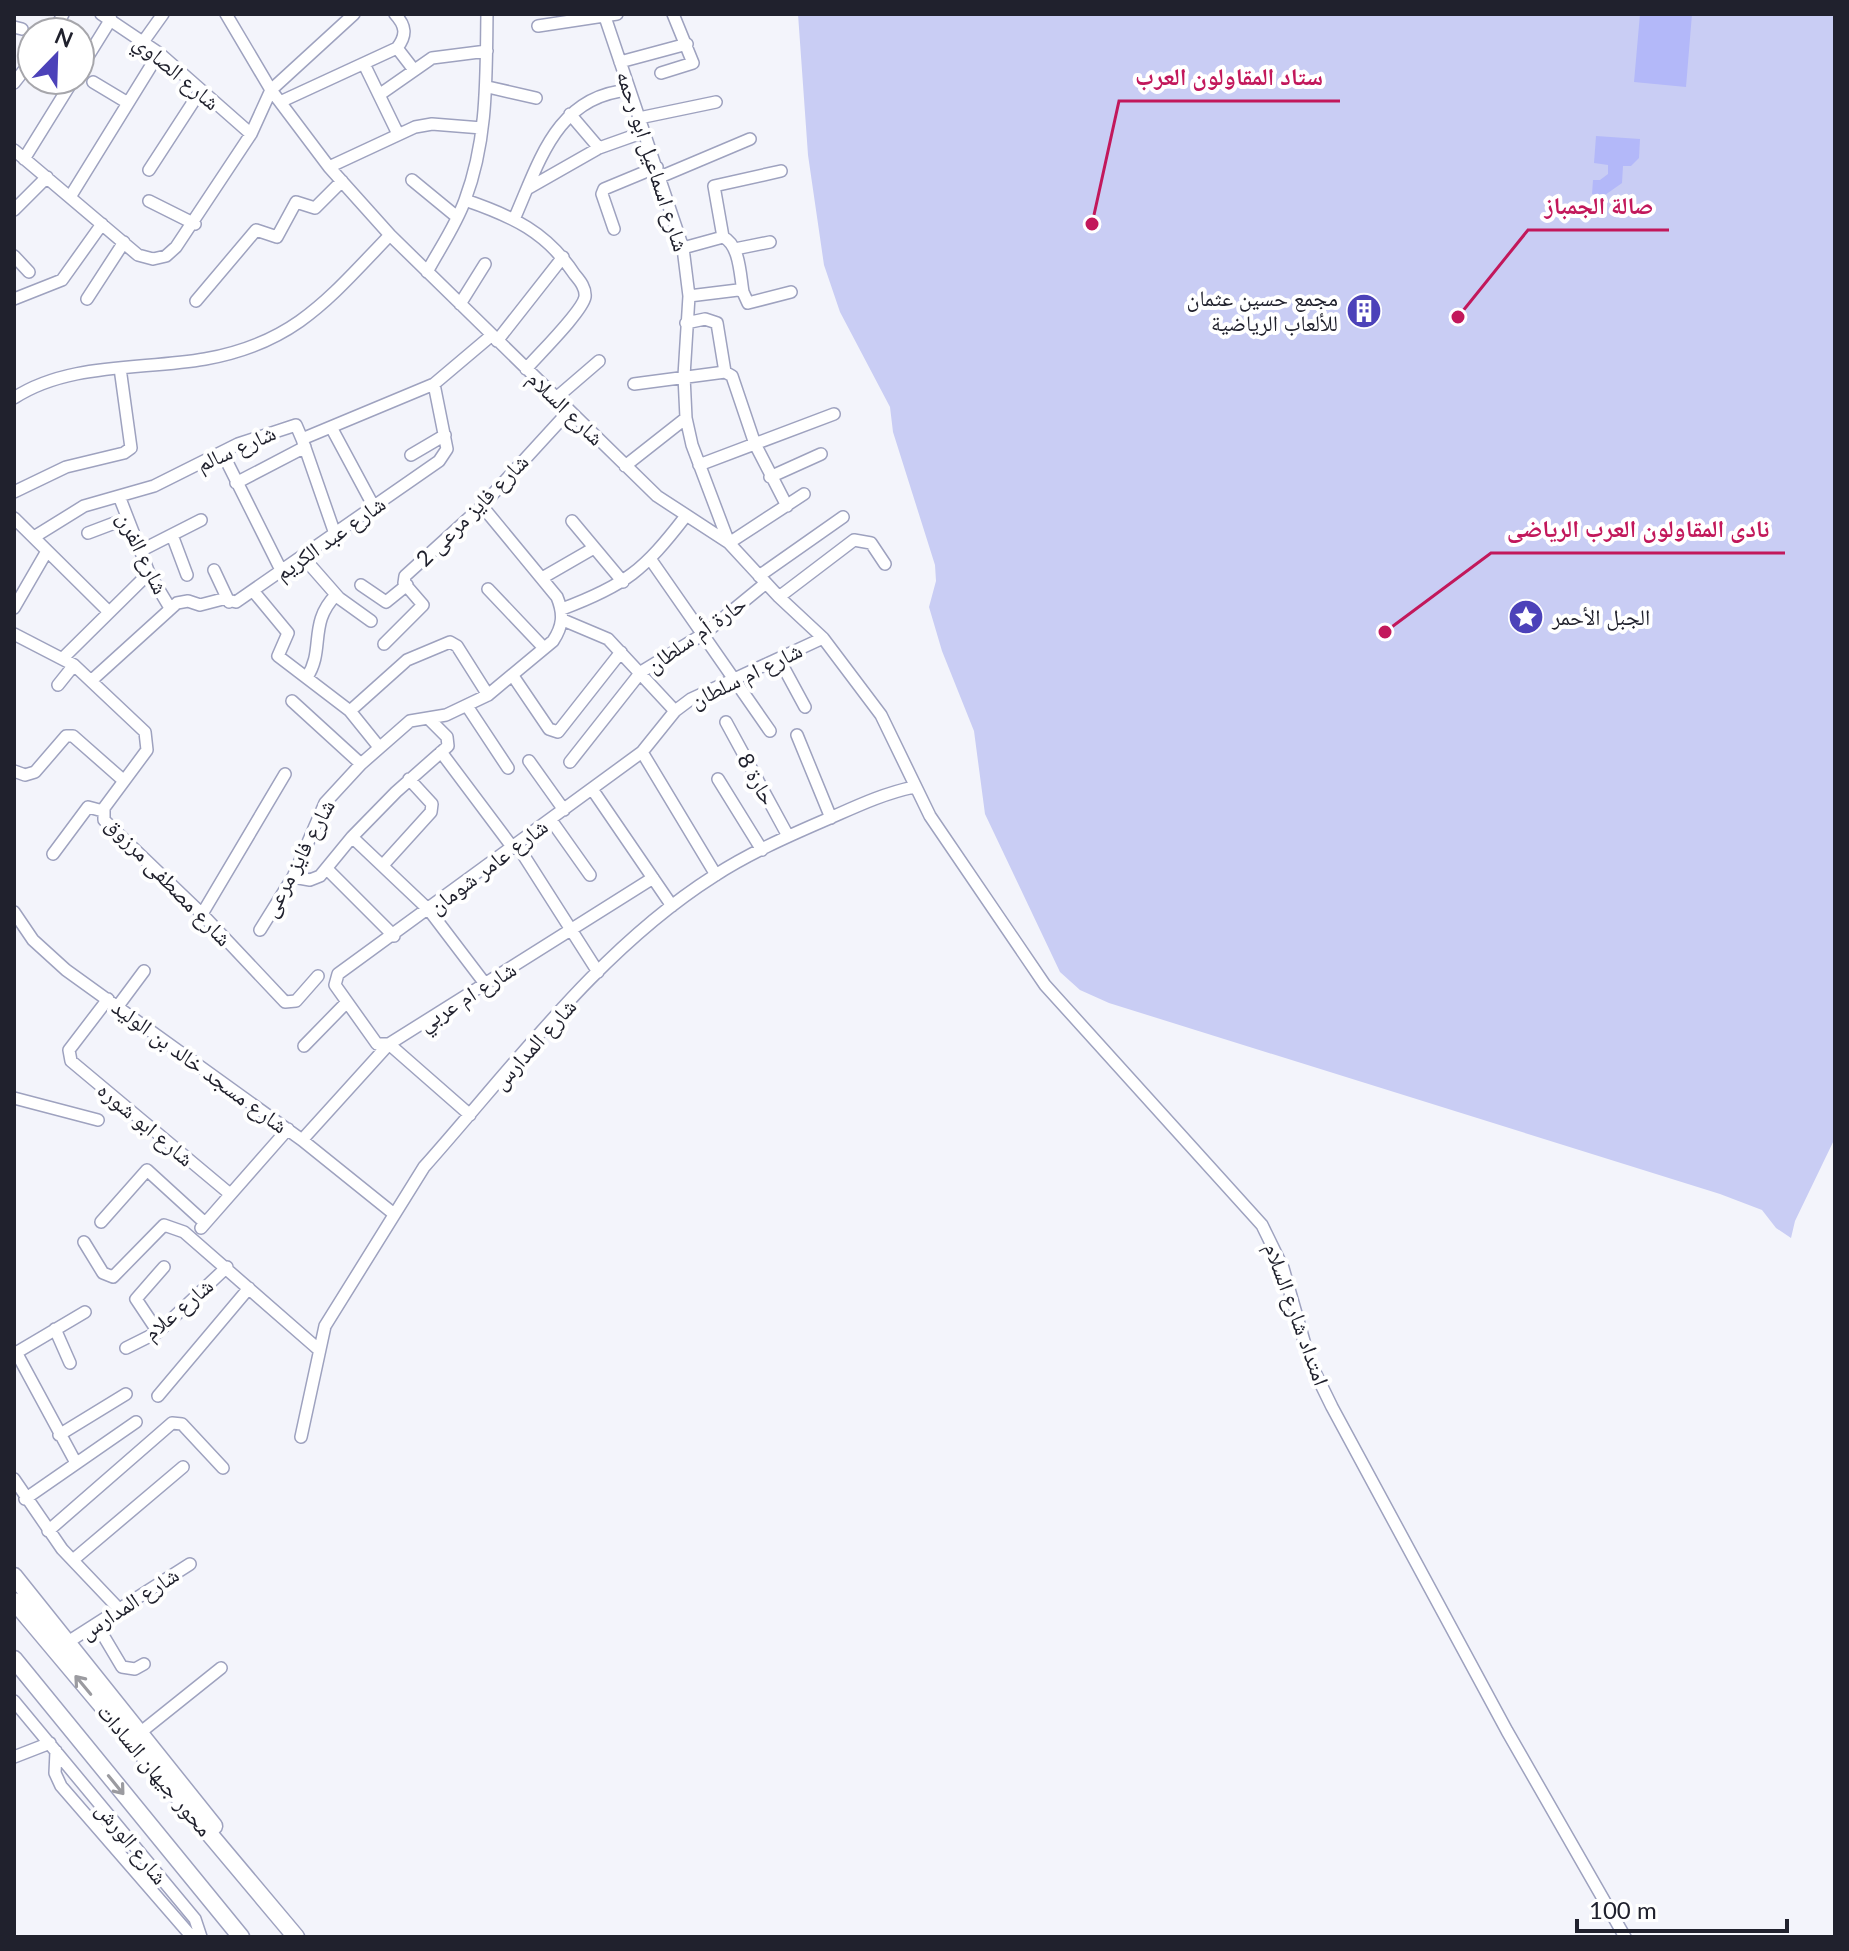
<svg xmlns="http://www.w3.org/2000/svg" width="1849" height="1951" viewBox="0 0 1849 1951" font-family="Lato,'Noto Naskh Arabic',sans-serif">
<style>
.green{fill:#c9cdf4}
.water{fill:#b3b8f9}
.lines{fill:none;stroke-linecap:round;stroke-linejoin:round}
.street-casing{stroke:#9ea2bf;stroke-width:14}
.secondary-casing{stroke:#9ea2bf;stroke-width:19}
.street{stroke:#fff;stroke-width:11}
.secondary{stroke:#fff;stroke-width:16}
.oneway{stroke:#9b9ba0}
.labels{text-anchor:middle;stroke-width:8;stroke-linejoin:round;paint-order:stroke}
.street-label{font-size:22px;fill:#20212d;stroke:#fff}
.poi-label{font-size:22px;fill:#20212d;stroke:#fff;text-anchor:end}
.leader{fill:none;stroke:#c2185b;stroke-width:3}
.callout-dot{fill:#c2185b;stroke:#fff;stroke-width:3}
.callout-label{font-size:24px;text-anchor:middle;font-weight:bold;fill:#c2185b;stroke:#fff;stroke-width:8;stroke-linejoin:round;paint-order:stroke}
</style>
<rect width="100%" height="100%" fill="#f3f4fb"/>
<path class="green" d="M798 14H1835V1138L1795 1221 1791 1238 1776 1228 1762 1210 1720 1194 1109 1003 1080 990 1060 972 985 814 974 731 942 651 929 607 936 581 935 565 893 432 890 407 840 312 824 265 808 155Z"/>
<path class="water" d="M1640 14H1692L1686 87 1634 82Z
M1596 136 1640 139 1639 158 1631 166H1623L1622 183 1605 195 1592 194 1593 180H1600L1608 174V165L1594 163Z"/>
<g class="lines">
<defs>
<path id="street" d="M101 14 159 53 251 134
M226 14 271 90 329 167 390 235 657 496 729 543 779 597 823 638 881 715 930 816 1045 985 1262 1225 1283 1268 1310 1362 1332 1407 1507 1731 1625 1937
M604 14 683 248 689 296 684 376 686 418 692 445 729 543 804 494
M538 26 617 14
M14 27 22 29
M54 32 63 14
M143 42 163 14
M397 48 414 70
M620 62 687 44
M364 64 398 134
M80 69 111 19
M661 73 693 63 673 14
M93 82 128 103
M14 83 32 60
M488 87 536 98
M379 95 432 58 487 51
M280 102 397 48C407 35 406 26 395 14
M570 114 599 148
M639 118 716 102
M14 150 138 255 153 259 166 256 176 247 251 134 271 90 354 14
M24 159 73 80
M329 167 415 127 432 124 482 128
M149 170 201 90
M660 177 750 139
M412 180 457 217
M527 189 599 148 644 132
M70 197 159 53
M465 200C512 216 547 232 575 275 580 281 586 288 585 297 582 312 538 355 526 369
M149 201 195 224
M14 210 47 177
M515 217C540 160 557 96 629 90
M614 229 602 194 604 189 657 167
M723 237 714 186 781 171
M723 237C740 245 740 275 743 292
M683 248 723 237
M735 249 770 242
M14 256 29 272
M427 272C440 248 456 225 465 200 488 139 486 77 487 14
M689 296 738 290 743 292 748 303 791 292
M14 299 62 280 102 224
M87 299 124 242
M196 301 256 230 277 237 296 202 315 208 342 181
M460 304 485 264
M686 323 705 319 717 323 725 372
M497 341 563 257
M634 384 725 372 732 376 755 444 787 506
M14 398C69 362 143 370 205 359 296 343 330 297 390 235
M556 398 599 361
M331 427 374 507
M302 439 335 534
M222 452 282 572
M411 455 445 435
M699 465 834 414
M625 466 686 418
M770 477 821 454
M236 483 305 447
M14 492 66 467 124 453 131 448 120 368
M119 496 149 573 170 608
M14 518 109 612
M572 521 623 582
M88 533 125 519
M172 535 187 575
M34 537 84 506 154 486 238 444 296 425 302 439 434 384
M140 551 201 520
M303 557 339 598 371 621
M651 560 770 731
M214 570 229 602
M759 576 843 517
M542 578 594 548
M361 585 386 602 407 585
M488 589 544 648
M254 592 288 633 278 656 350 711 379 747
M779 597 854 540 871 543 885 564
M14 608 47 551
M562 609C626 585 644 570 685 517
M563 620 608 639 675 711
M14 634 74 665 145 732 147 750 104 808V820L202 914 285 1002 296 1001 318 976
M384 644 423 605 404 583 405 576 482 506 569 411
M63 658 149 573
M779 659 805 707
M513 676 549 729 558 732 621 652
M307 677C325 650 308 623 336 595
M92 680 177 603 188 601 200 605 223 599 236 602 439 461 447 449 434 384 492 335
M58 685 74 665
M292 701 361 764
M467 706 508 768
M350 711 407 660 450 642 457 646 488 695
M726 722 788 836
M797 735 831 818
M441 752 513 848
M642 752 716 875
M529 761 564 810
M570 762 641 672 705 633 766 583
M14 771 25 775 35 772 66 736H73L123 780
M718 779 762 850
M592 789 672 906
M551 820 590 875
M352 837 429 910 486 985
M517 845 598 972
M53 854 88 807 103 811
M383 865 431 812 432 804 409 779
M328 870 394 936
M293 877 310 880 320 876 352 837 396 792 448 746 447 737 428 718
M14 912 33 940 66 970 302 1140 394 1214
M202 914 285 774
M260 930 293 877 325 803 361 764 410 721 446 715 488 695 553 641C563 626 564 614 557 597L482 506
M108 999 69 1050 71 1061 230 1194
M118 1006 144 971
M304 1046 346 1003
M14 1098 98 1120
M470 1115 389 1044H377L335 985 338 974 642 752 675 711 691 699 823 638
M302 1140 389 1044 653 878
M101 1222 147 1170 205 1223
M201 1228 288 1129
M84 1242 103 1273 113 1277 164 1225 184 1232 318 1349
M55 1329 70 1363
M158 1332 136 1299 164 1267
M126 1348 158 1332 227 1267
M16 1352 76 1463
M14 1354 85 1312
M158 1396 249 1288
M59 1435 126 1394
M301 1437 325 1326 424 1167C514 1066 599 949 714 876 748 854 786 837 823 821 853 808 881 794 914 787
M14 1479 62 1549 120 1610
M25 1499 136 1422
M48 1531 172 1423 182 1424 223 1468
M73 1560 183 1467
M97 1625 122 1667 135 1669 144 1664
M68 1642 190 1564
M14 1701 195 1919 201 1937
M141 1732 221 1668
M56 1751 55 1773 61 1786 192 1937
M14 1757 50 1743"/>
<path id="secondary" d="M14 1576 214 1826
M14 1601 296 1937
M14 1659 241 1937"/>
</defs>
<use href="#street" class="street-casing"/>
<use href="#secondary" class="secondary-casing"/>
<use href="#street" class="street"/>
<use href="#secondary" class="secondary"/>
</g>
<defs><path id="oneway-shaft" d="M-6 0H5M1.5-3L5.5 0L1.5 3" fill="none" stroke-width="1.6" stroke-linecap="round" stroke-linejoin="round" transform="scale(2)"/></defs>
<g class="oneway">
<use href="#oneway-shaft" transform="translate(83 1685) rotate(-130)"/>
<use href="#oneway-shaft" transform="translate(116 1785) rotate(51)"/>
</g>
<defs>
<symbol id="building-disc" viewBox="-11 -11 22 22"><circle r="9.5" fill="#4c42b9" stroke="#fff"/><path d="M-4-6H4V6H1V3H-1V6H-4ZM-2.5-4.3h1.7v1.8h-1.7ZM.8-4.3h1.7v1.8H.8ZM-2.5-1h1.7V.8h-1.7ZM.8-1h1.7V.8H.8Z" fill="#fff"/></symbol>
<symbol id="sight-disc" viewBox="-11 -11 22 22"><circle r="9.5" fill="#4c42b9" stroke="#fff"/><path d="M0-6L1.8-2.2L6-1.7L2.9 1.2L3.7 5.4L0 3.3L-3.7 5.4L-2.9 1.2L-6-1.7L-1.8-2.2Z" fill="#fff"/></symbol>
</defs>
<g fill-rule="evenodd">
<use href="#building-disc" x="1344" y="291" width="40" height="40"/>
<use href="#sight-disc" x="1506" y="597" width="40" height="40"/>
</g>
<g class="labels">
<g class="street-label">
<text transform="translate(177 72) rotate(40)" y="8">شارع الصاوي</text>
<text transform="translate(653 161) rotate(72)" y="8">شارع اسماعيل ابو رحمه</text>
<text transform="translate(566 408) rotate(44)" y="8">شارع السلام</text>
<text transform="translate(236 448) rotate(-24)" y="8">شارع سالم</text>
<text transform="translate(472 510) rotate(-45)" y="8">شارع فايز مرعى 2</text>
<text transform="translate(330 538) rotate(-35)" y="8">شارع عبد الكريم</text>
<text transform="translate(143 553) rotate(64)" y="8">شارع الفرن</text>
<text transform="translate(696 634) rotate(-35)" y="8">حارة أم سلطان</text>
<text transform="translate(746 675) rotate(-26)" y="8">شارع ام سلطان</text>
<text transform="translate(757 779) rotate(61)" y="8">حارة 8</text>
<text transform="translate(298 858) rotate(-62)" y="8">شارع فايز مرعى</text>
<text transform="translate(488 866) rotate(-37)" y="8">شارع عامر شومان</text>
<text transform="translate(169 881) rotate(46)" y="8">شارع مصطفى مرزوق</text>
<text transform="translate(467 996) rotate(-32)" y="8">شارع ام عربي</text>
<text transform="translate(534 1044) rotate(-48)" y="8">شارع المدارس</text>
<text transform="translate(200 1066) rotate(36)" y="8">شارع مسجد خالد بن الوليد</text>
<text transform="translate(146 1124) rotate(40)" y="8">شارع ابو شوره</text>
<text transform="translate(178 1309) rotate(-40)" y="8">شارع علام</text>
<text transform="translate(1297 1314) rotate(70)" y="8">امتداد شارع السلام</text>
<text transform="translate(129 1603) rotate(-33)" y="8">شارع المدارس</text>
<text transform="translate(155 1770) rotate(50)" y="8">محور جيهان السادات</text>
<text transform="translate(132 1843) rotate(51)" y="8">شارع الورش</text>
</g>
<g class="poi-label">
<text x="1338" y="306">مجمع حسين عثمان<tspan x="1338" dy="25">للألعاب الرياضية</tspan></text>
<text x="1552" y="625" text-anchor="start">الجبل الأحمر</text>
</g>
</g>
<path class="leader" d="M1092 224L1119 101H1340M1458 317L1528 230H1669M1385 632L1491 553H1785"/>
<g class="callout-dot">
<circle cx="1092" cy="224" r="8"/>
<circle cx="1458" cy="317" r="8"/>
<circle cx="1385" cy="632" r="8"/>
</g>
<g class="callout-label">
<text x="1229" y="85">ستاد المقاولون العرب</text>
<text x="1599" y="214">صالة الجمباز</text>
<text x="1638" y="537">نادى المقاولون العرب الرياضى</text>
</g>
<rect width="1849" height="1951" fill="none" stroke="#20212d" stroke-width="32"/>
<g transform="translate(56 56) rotate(23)"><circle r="38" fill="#ffffff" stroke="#a6a6ab" stroke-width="2"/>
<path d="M0-6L14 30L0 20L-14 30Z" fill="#4c42b9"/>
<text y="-12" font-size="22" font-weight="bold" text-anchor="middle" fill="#20212d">N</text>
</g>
<path d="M1577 1919v12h210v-12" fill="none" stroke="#20212d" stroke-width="4"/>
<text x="1589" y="1919" font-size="24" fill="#20212d" stroke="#ffffff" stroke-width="6" paint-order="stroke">100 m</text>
</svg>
